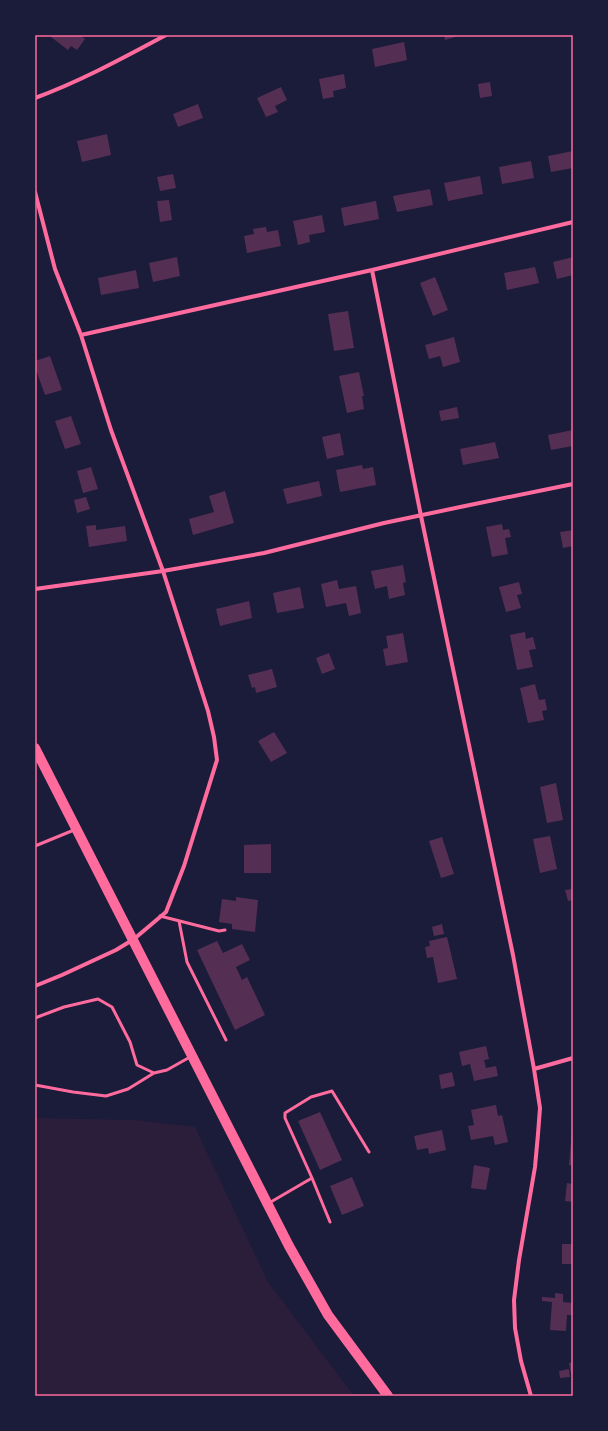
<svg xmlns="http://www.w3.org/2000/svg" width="608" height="1431" viewBox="0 0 608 1431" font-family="'Titillium Web',sans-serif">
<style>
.green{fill:#2a1e3b}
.building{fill:#542f53}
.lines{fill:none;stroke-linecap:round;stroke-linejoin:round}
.service{stroke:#ff6b9d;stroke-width:3}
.minor{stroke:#ff6b9d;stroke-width:4}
.primary{stroke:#ff6b9d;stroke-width:10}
.neatline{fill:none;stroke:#ff6b9d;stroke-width:1.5}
</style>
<rect width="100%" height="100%" fill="#1b1b3a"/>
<path class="green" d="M35 1118 134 1120 195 1127 268 1282 354 1396H35Z"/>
<path class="building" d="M53 35H80L85 39 77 50 71 46 68 50 51 37Z
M444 35H462L445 40Z
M404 42 407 60 375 67 372 49Z
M344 74 346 88 333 91 334 97 323 99 319 79Z
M490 82 492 96 480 98 478 84Z
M281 87 287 100 275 106 278 112 266 117 257 98Z
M198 104 203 118 178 127 173 114Z
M107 134 111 155 82 162 77 141Z
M573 151V168L551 172 548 156Z
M531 161 534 178 502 184 499 167Z
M173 174 176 188 160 191 157 177Z
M480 176 483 194 448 201 444 183Z
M430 189 433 205 397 212 393 196Z
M169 200 172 220 160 222 157 201Z
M376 201 379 219 344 226 341 208Z
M322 215 325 232 309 235 310 242 298 245 293 221Z
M266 227 267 232 278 230 281 246 247 253 244 236 254 234 253 229Z
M177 257 180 276 153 282 149 263Z
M573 257V275L557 279 553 262Z
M535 267 539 283 507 290 504 273Z
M136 270 139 288 101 295 98 278Z
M435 277 448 310 433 316 420 283Z
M348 311 354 348 334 351 328 314Z
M454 337 460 362 443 367 440 356 429 359 425 345Z
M50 356 62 390 45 395 35 367V361Z
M359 372 364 396H362L364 409 347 413 339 376Z
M457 407 459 418 441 421 439 411Z
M71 416 81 444 65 449 55 421Z
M573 430V446L551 450 548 435Z
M340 433 344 455 327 459 322 437Z
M495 442 499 458 463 465 460 449Z
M362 465 363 469 373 467 376 485 340 492 336 470Z
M91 467 98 489 83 493 77 471Z
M319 481 322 496 287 504 283 489Z
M225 491 234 523 193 535 189 519 214 512 209 496Z
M86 497 90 509 77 513 74 500Z
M502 524 503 530 509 529 511 537 505 538 508 554 492 557 486 527Z
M96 525V530L125 526 127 541 89 547 86 526Z
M573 530V546L563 548 560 532Z
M403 565 406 582 403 583 405 595 389 599 387 586 375 589 371 571Z
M337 580 339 589 356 586 361 613 349 616 346 603 326 607 321 584Z
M519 582 522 594 517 595 521 608 506 612 499 587Z
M300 587 304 608 277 613 273 593Z
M249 601 252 618 220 626 216 609Z
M525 632 526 639 533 637 536 649 529 650 533 667 517 670 510 635Z
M403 633 408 662 386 666 383 649 388 648 386 636Z
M329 653 335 669 322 674 316 658Z
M272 669 277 687 256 693 255 687 252 688 248 675Z
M535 684 539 700 545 699 547 710 542 711 544 720 528 723 520 688Z
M274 732 287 753 271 762 258 741Z
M556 783 563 820 547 823 540 787Z
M550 836 557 869 540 873 533 839Z
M442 837 454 874 441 878 429 841Z
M271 844V873H244V845Z
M573 889V900L568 901 565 890Z
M236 897 258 900 255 932 232 929V924L219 922 222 899 236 901Z
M442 924 444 934 434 936 432 927Z
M447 937 457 979 438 983 433 957 427 958 425 947 430 946 429 941Z
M217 941 223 953 242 944 250 960 236 967 242 980 247 977 265 1015 235 1030 197 950Z
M486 1046 489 1059 484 1060 486 1068 496 1066 498 1076 474 1081 470 1064 462 1066 459 1052Z
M452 1072 455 1086 441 1089 439 1075Z
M496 1105 498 1116 502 1115 508 1142 495 1145 493 1136 471 1140 468 1126 474 1125 471 1110Z
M320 1112 342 1160 320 1170 298 1121Z
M572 1129H573V1166L569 1165Z
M442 1130 446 1150 429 1154 428 1148 417 1150 414 1136Z
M474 1165 490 1168 486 1190 471 1188Z
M352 1177 364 1206 342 1215 330 1186Z
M567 1183 573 1184V1202L565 1201Z
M562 1244H573V1264H562Z
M555 1293 563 1294V1302L573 1303V1315H567L566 1331 550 1330 552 1302 542 1301V1297L555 1298Z
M573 1362V1374H571L569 1363Z
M569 1369 570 1377 560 1378 559 1371Z"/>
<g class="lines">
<path class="service" d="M35 846 74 830
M160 916 219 931 225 930
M179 921 187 962 226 1040
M35 1018 64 1007 98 999 112 1007 130 1042 137 1065 154 1073 167 1070 190 1057
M35 1085 73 1092 106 1096 128 1089 154 1073
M312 1178 285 1118V1113L311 1097 332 1091 369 1152
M269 1203 312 1178 330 1222"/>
<path class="minor" d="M35 98C81 81 123 58 166 35
M35 192 55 269 81 335 111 430 163 571 208 711 214 737 217 760 184 866 166 912 134 939 116 950 62 975 35 986
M372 270 421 516 513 955 534 1069 540 1108 538 1134 535 1167 519 1260 514 1300 515 1328 521 1361 531 1396
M81 335 372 270 573 222
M35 589 163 571 264 553 384 523 465 506 573 484
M534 1069 573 1058"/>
<path class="primary" d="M35 748 289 1246 328 1315 388 1396"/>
</g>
<rect width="608" height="1431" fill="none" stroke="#1b1b3a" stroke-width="72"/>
<rect x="36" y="36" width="536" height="1359" class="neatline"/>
</svg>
